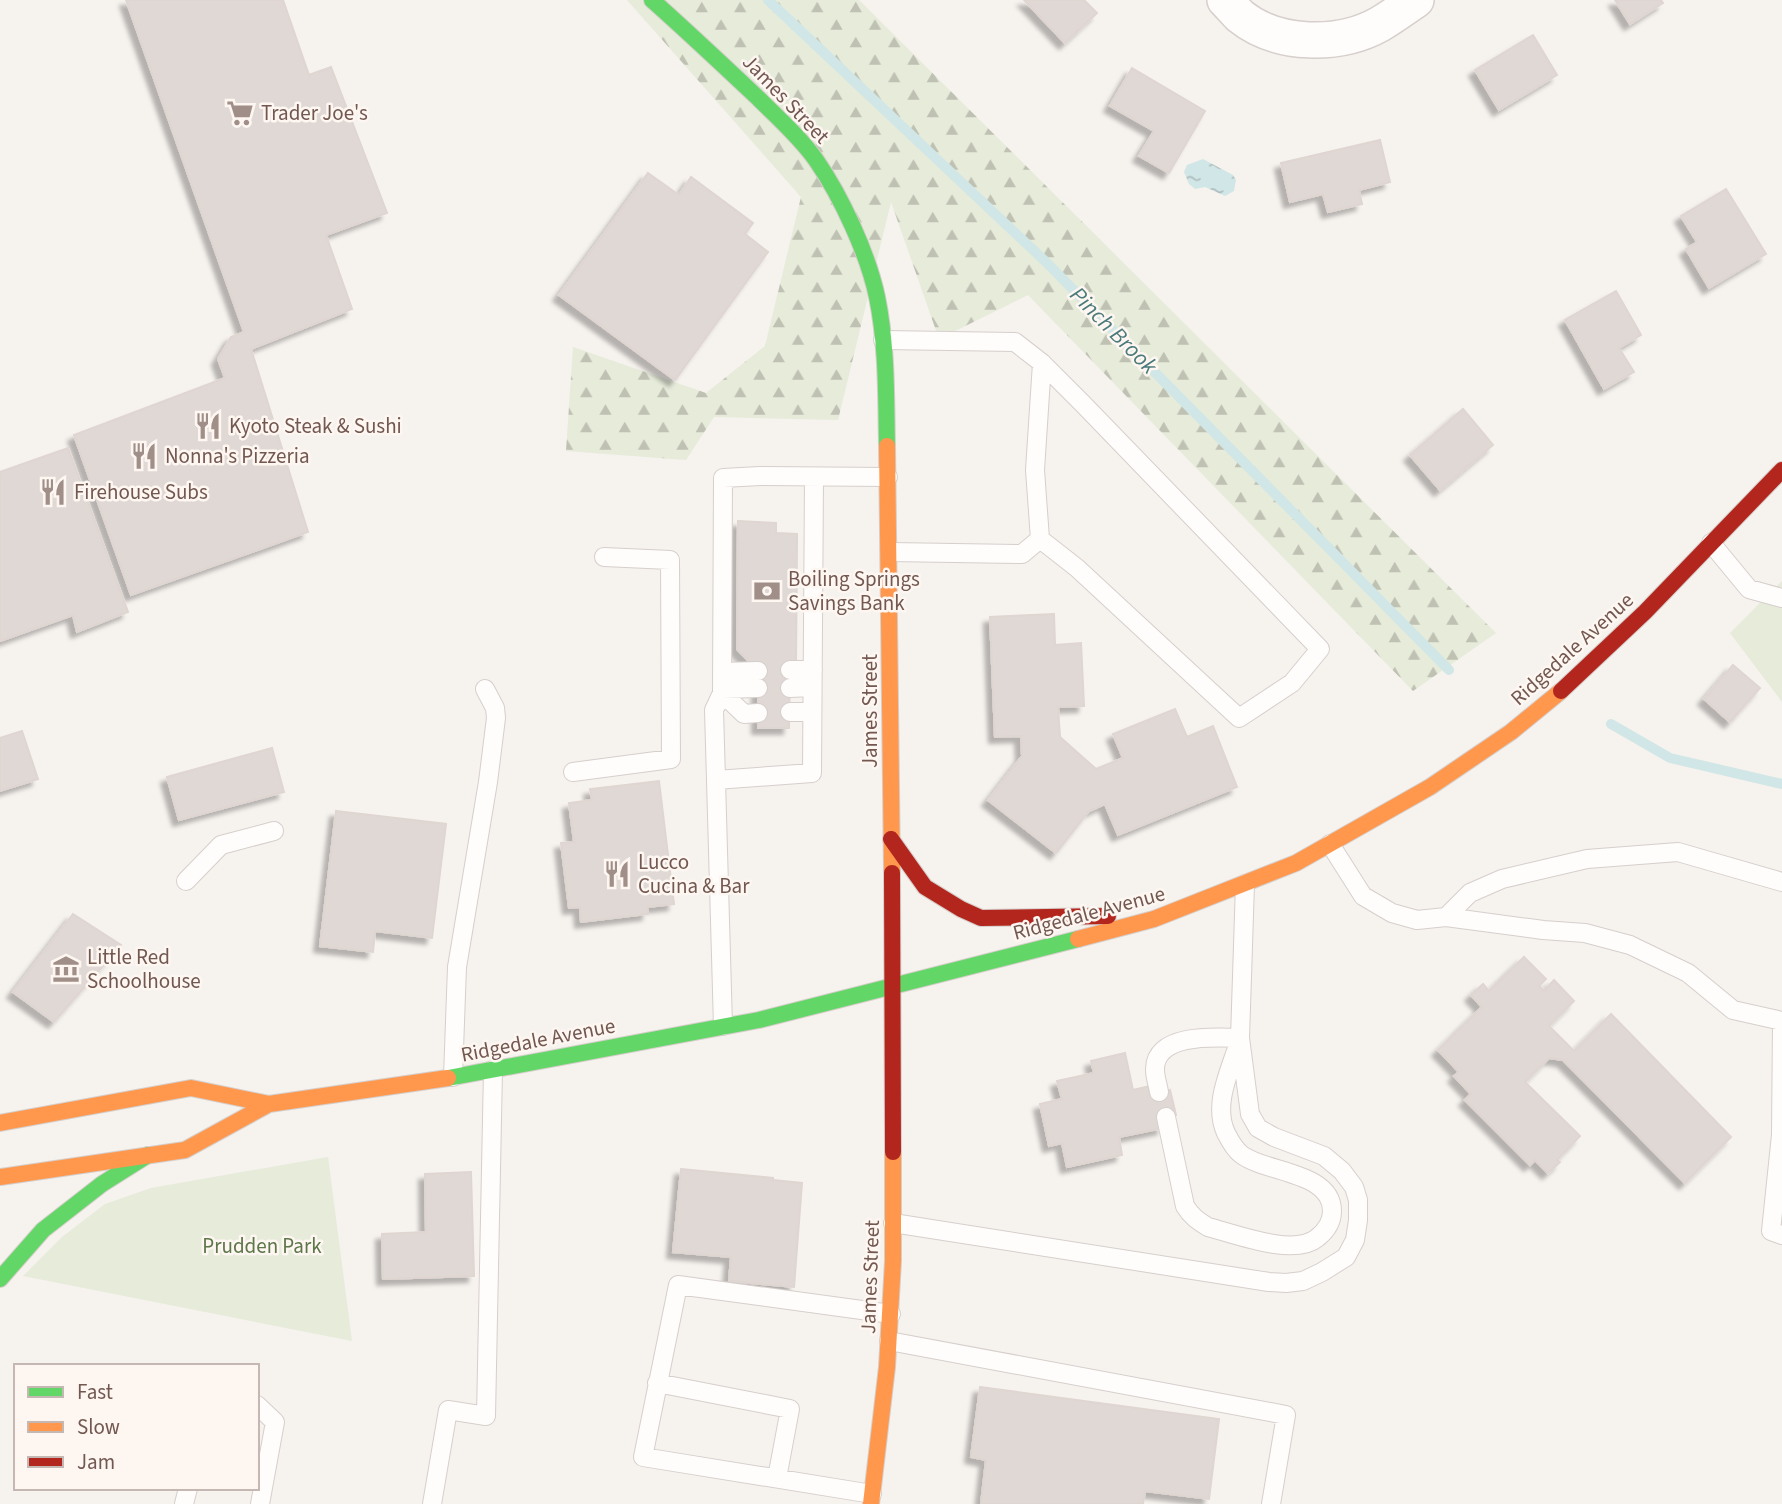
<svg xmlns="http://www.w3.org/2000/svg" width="1782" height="1504" viewBox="0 0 1782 1504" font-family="'Source Sans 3',sans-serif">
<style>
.green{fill:#e6ebda}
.forest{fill:url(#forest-firs)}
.water{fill:url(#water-ripples)}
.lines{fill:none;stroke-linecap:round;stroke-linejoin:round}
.stream{stroke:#d1e6e6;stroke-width:10}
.building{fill:#e0d8d4;stroke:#dfd5d1;stroke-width:2;filter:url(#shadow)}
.lane-casing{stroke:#d6cfcc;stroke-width:20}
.street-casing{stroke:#d6cfcc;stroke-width:38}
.fast-casing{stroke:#d6ceca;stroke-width:18}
.slow-casing{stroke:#d6ceca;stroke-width:18}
.jam-casing{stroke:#d6ceca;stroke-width:18}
.lane{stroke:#fefdfc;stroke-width:18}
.street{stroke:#fefdfc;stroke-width:35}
.fast{stroke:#63d668;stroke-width:16}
.slow{stroke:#ff974d;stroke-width:16}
.jam{stroke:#b3261e;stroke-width:16}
.labels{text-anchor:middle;stroke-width:5;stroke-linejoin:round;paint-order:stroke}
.street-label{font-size:21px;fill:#725851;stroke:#fdf6f1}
.poi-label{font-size:21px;fill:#725851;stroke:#fdf6f1;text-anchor:start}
.park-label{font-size:21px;fill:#5d764a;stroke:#fdf6f1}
.water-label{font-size:23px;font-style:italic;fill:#4a7a7b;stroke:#fdf6f1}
</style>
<defs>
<pattern id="forest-firs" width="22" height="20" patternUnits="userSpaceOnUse" patternTransform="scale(1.75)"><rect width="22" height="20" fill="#e6ebda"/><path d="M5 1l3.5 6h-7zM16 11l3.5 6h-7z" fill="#bfc1b3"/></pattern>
<pattern id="water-ripples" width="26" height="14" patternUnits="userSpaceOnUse" patternTransform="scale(1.75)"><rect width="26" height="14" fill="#d1e6e6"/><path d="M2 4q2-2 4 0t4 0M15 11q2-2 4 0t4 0" fill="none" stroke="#aebdbd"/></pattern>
<filter id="shadow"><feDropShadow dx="-6" dy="6" stdDeviation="2" flood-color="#0004"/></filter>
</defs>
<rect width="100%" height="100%" fill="#f6f2ee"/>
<path class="green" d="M1782 581V702L1730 633Z
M328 1157 352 1341 23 1276 62 1237 105 1204 151 1188Z"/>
<path class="forest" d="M627 0H859L1496 633 1413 691 1028 295 939 339 891 202 838 420 714 417 686 460 566 451 573 347 706 393 765 346 801 197Z"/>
<path class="water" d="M1203 159 1233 175 1236 180 1234 191 1225 196 1205 187 1195 189 1189 184 1184 172 1187 165Z"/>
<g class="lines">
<path class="stream" d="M768 0 1046 262 1449 670
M1611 724 1670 758 1782 784"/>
</g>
<path class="building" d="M126 0H283L309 75 331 67 387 213 326 235 352 309 251 349 308 532 131 595 74 435 225 378 218 359 231 337 244 332Z
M1024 0H1084L1097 13 1065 43Z
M1615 0H1661L1663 3 1630 24Z
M1533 35 1557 75 1499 110 1475 70Z
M1132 68 1205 111 1169 173 1139 156 1154 131 1110 106Z
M1380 140 1390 182 1359 190 1362 204 1328 212 1323 194 1290 202 1281 163Z
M648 173 679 195 691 177 753 223 745 234 768 252 675 380 559 295Z
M1726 189 1766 254 1709 288 1686 249 1697 242 1681 216Z
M1616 291 1641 335 1619 348 1634 372 1604 389 1565 320Z
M1463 409 1493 445 1440 490 1410 455Z
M68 448 128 612 77 632 73 615 0 641V472Z
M738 521 776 523V533L797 534 796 667 790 668 789 728H758V668H755L737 649Z
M1054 614 1055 645 1081 643 1084 706 1058 707 1060 737 1096 769 1123 758 1113 734 1175 709 1187 737 1213 726 1237 787 1118 835 1105 804 1089 811 1056 853 988 800 1022 756 1021 736 995 737 990 617Z
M1733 665 1760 688 1730 722 1704 699Z
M22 731 38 779 0 791V738Z
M272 748 284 792 179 820 167 777Z
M659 781 674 904 647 907 648 914 581 922 580 907 569 908 561 843 574 842 569 803 592 800 590 789Z
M336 811 446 824 432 938 375 931 373 952 320 946Z
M73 914 121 945 54 1022 13 992Z
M1524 957 1546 979 1539 986 1544 991 1554 980 1574 1001 1549 1026 1574 1051 1611 1014 1731 1137 1685 1183 1563 1060 1549 1058 1525 1082 1580 1136 1557 1160 1560 1162 1548 1173 1535 1160 1530 1165 1465 1100 1471 1094 1454 1076 1459 1072 1438 1050 1482 1007 1471 995 1483 984 1489 991Z
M1125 1053 1133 1090 1150 1086 1151 1094 1170 1090 1176 1115 1161 1118 1163 1128 1119 1137 1122 1155 1067 1167 1062 1143 1049 1146 1040 1104 1062 1099 1057 1081 1094 1073 1091 1061Z
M681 1169 773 1178V1180L802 1183 794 1287 729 1281 731 1257 673 1252Z
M471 1172 474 1276 383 1279 382 1234 426 1232 425 1174Z
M980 1387 1219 1419 1209 1499 1145 1491 1143 1504H981L986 1460 971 1457Z"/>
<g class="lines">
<defs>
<path id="lane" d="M883 340 1015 342 1042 363 1083 404 1320 649 1292 683 1239 718 1077 568 1040 539
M1711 543 1749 589 1782 598
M890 552 1022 554 1040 539 1035 470 1042 363
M790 670H813
M722 672 758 671
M790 688 812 687
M722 689 758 688
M722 693 744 714 758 713
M790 712H812
M573 772 671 759 670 560 604 557
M716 780 812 773 814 477
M1330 844 1363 896 1392 913 1417 920 1446 917 1470 893 1502 879 1587 859 1678 852 1782 882
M186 881 221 845 274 831
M1446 917 1543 930 1585 933 1630 945 1688 973 1733 1010 1782 1021
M1782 1021 1781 1135 1771 1231 1782 1235
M723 1026 714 710 722 693 723 478 760 476 888 477
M453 1077 457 967 488 782 496 718 495 708 485 689
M1159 1092C1158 1085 1155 1077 1155 1070 1154 1033 1215 1037 1240 1038
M1166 1117 1185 1206C1191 1216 1198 1221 1208 1227 1235 1234 1294 1257 1317 1238 1326 1231 1332 1222 1332 1211 1332 1172 1267 1173 1242 1155 1235 1150 1230 1141 1226 1133 1213 1105 1229 1073 1238 1045
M893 1223 1269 1282 1286 1283 1303 1281 1322 1272 1346 1257 1355 1240 1358 1220V1200L1354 1187 1342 1171 1324 1156 1274 1137 1258 1128 1250 1114 1240 1038 1245 884
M889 1341 1286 1415 1271 1504
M657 1383 790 1409 777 1478
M257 1405 275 1422 260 1504
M872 1494 643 1457 678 1285 891 1314
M184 1504 188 1488
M432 1504 448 1410 486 1416 493 1070"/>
<path id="street" d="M1225 0C1230 5 1235 11 1240 16 1277 46 1339 47 1380 24 1392 17 1404 8 1416 0"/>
<path id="fast" d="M652 0C688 32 723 65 758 98 778 118 800 137 816 160 841 196 868 254 877 297 887 345 886 396 887 446
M448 1078 759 1020 1078 939
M0 1279 43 1230 102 1184 148 1155"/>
<path id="slow" d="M887 446 892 873
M1078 939 1154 919 1296 863 1430 787 1511 732 1561 691
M0 1123 191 1088 269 1104 448 1078
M0 1177 185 1150 269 1104
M871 1504 887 1367 893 1261V1152"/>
<path id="jam" d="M1561 691 1645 612 1782 470
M891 839 925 887 961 909 981 918 1108 916
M892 873 893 1152"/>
</defs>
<use href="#lane" class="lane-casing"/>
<use href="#street" class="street-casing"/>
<use href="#fast" class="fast-casing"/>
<use href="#slow" class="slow-casing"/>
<use href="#jam" class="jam-casing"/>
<use href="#lane" class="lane"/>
<use href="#street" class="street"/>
<use href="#fast" class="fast"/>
<use href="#slow" class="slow"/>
<use href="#jam" class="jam"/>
</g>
<defs>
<symbol id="supermarket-bare" viewBox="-9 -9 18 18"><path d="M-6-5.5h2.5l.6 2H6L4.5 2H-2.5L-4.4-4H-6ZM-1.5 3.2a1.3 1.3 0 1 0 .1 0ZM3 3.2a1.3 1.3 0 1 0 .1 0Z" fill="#a08e88" stroke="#fdf6f1" stroke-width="2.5" paint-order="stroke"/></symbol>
<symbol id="restaurant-bare" viewBox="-9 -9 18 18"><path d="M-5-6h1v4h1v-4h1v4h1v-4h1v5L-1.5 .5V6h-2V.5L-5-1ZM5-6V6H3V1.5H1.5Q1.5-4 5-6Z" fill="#a08e88" stroke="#fdf6f1" stroke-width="2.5" paint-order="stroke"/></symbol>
<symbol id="bank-bare" viewBox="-9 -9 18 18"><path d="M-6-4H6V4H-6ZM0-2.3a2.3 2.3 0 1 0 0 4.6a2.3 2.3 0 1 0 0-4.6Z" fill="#a08e88" stroke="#fdf6f1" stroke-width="2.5" paint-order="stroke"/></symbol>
<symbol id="museum-bare" viewBox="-9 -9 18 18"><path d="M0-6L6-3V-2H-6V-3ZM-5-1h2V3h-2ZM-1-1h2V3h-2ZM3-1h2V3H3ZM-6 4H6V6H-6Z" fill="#a08e88" stroke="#fdf6f1" stroke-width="2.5" paint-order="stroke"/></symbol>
</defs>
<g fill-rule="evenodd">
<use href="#supermarket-bare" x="221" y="94" width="38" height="38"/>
<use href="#restaurant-bare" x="189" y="407" width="38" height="38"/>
<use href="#restaurant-bare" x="125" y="437" width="38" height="38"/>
<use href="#restaurant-bare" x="34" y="473" width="38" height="38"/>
<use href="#bank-bare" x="748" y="572" width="38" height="38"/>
<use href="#restaurant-bare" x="598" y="855" width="38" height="38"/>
<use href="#museum-bare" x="47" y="950" width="38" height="38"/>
</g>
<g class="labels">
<g class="street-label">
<text transform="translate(786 99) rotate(46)" y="7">James Street</text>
<text transform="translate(1572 649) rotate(-42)" y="7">Ridgedale Avenue</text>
<text transform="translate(870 711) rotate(-90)" y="7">James Street</text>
<text transform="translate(1089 913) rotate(-15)" y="7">Ridgedale Avenue</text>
<text transform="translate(538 1040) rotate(-11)" y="7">Ridgedale Avenue</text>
<text transform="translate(870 1277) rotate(-88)" y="7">James Street</text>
</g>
<g class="poi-label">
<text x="261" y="120">Trader Joe's</text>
<text x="229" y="433">Kyoto Steak &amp; Sushi</text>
<text x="165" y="463">Nonna's Pizzeria</text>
<text x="74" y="499">Firehouse Subs</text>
<text x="788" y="586">Boiling Springs<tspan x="788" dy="24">Savings Bank</tspan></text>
<text x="638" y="869">Lucco<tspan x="638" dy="24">Cucina &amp; Bar</tspan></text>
<text x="87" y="964">Little Red<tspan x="87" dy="24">Schoolhouse</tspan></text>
</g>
<g class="park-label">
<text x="262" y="1253">Prudden Park</text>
</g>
<g class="water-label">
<text transform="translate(1114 330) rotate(45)" y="8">Pinch Brook</text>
</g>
</g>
<rect x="14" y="1364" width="245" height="126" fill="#fdf6f1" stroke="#c5b7b1" stroke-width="2"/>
<rect x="28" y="1387" width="35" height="10" fill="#63d668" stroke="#c5b7b1" stroke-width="2"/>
<text x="77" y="1399" font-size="21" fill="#725851">Fast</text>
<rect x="28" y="1422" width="35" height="10" fill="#ff974d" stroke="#c5b7b1" stroke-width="2"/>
<text x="77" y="1434" font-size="21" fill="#725851">Slow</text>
<rect x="28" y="1457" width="35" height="10" fill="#b3261e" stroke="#c5b7b1" stroke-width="2"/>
<text x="77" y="1469" font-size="21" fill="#725851">Jam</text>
</svg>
